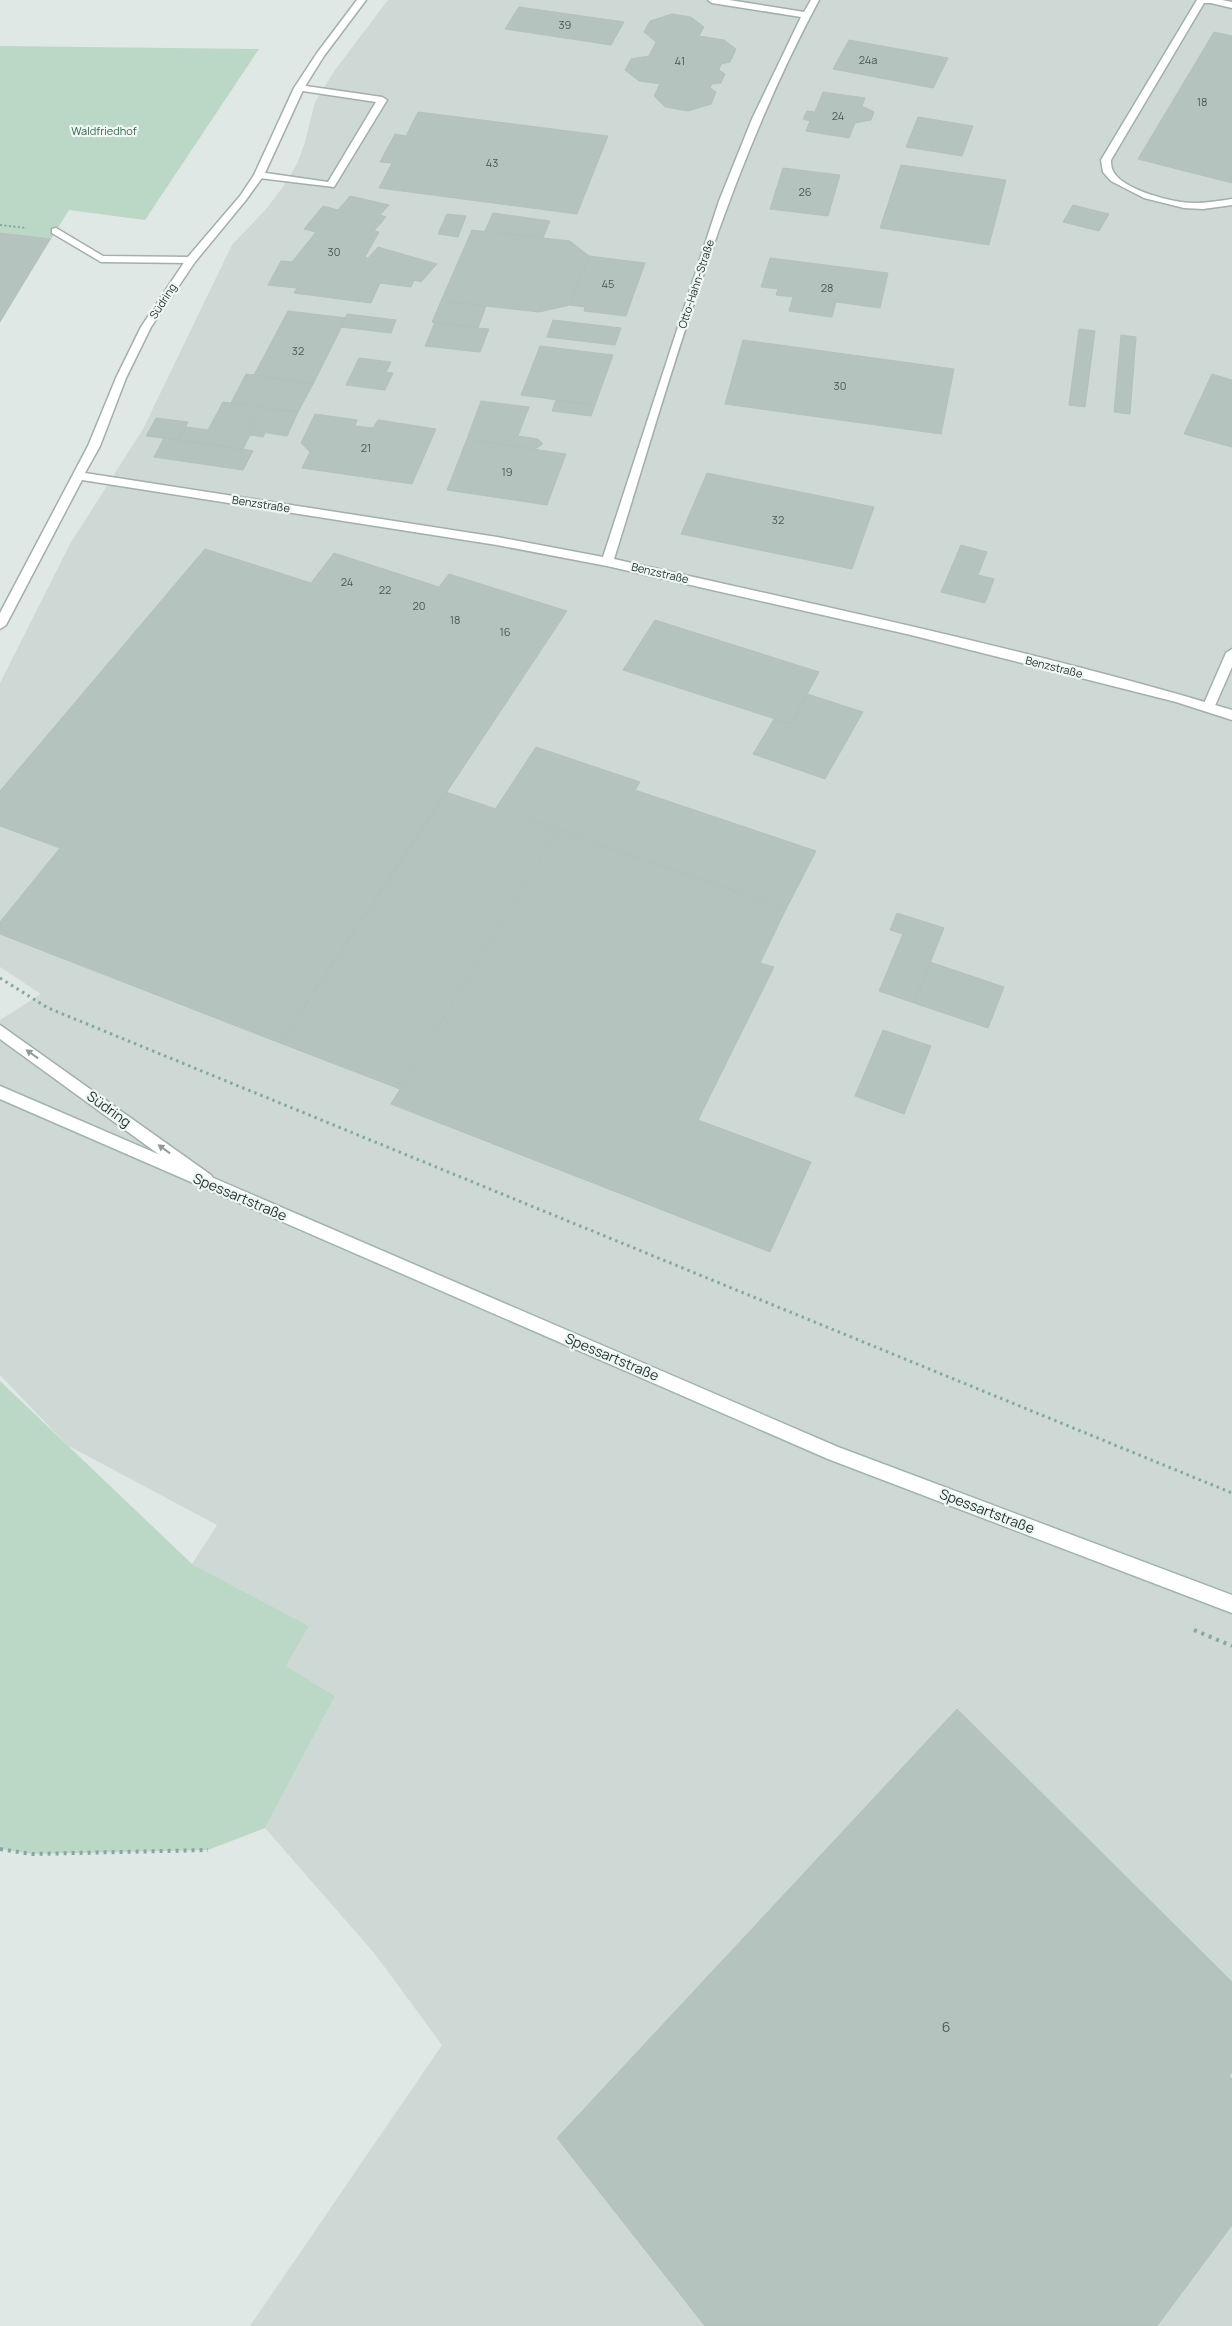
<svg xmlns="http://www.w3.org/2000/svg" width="1232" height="2326" viewBox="0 0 1232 2326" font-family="Manrope,sans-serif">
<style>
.built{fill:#ced8d5}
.green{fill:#bbd7c6}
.building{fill:#b5c3bf;stroke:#b3c1bd}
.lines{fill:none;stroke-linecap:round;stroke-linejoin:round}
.lane-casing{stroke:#a3afac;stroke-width:3}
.street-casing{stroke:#a3afac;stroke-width:3}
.secondary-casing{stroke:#a0b3ae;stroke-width:3}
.path-far2{stroke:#84a8a1;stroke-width:2;stroke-dasharray:2 2.5;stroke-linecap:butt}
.path-far1{stroke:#84a8a1;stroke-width:3;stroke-dasharray:2.5 4;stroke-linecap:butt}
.path{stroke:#84a8a1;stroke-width:4;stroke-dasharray:3 5;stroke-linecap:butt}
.lane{fill:#fff;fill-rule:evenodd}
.street{fill:#fff;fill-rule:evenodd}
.secondary{fill:#fff;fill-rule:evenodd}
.oneway{fill:#919a99}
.labels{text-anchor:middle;stroke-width:4.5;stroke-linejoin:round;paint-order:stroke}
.number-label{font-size:11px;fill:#485956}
.far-park-label{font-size:11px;fill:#32684d;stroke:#eff6f3}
.far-street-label{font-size:11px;fill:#233633;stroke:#eff6f3}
.street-label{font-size:14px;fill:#233633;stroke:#eff6f3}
.near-number-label{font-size:14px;fill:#485956}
</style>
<rect width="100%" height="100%" fill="#dfe8e5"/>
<path class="built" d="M388 0H1232V2326H250L442 2045 375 1954 265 1828 335 1696 286 1666 309 1626 192 1564 217 1525 67 1445 0 1375V1020L41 994 0 967V683L70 544 143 429 232 245 267 208 282 188 297 164 305 142 315 102 335 70Z"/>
<path class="green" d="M0 46 259 49 145 220 69 210 0 322Z
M0 1381 192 1564 309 1626 286 1666 335 1696 265 1828 208 1850 32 1854 0 1849Z"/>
<path class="building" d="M519 7 624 22 611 45 505 29Z
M672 14 691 17 704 27 699 36 724 40 736 49 730 62 721 64 719 70 725 74 721 83 712 84 710 88 716 92 711 104 688 111 665 107 654 96 660 84 639 81 625 70 631 59 649 56 656 42 644 32 650 21Z
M1214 32 1232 36V183L1138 159Z
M849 40 948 58 933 88 833 69Z
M823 92 865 98 862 106 874 112 871 120 855 123 849 138 806 131 810 121 803 119 807 111 815 112Z
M418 112 608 136 577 214 379 188 392 163 380 162 395 134 406 136Z
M918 117 973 126 962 156 906 147Z
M901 165 1006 180 989 245 880 228Z
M783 168 840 175 828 216 770 209Z
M350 196 389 205 380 215 386 217 374 231 379 232 365 257 368 258 378 247 437 264 421 282 414 280 411 287 380 283 371 303 294 293 297 288 268 285 281 261 292 262 316 232 304 229 323 206 338 210Z
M1073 205 1109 214 1099 231 1063 222Z
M493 213 550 221 543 238 485 231Z
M447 214 466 216 458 237 438 234Z
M472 230 570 241 589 256 570 305 539 312 441 301Z
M0 233 50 239 0 322Z
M589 256 645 263 626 316 584 311 585 307 570 305Z
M770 258 888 273 880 308 836 302 832 317 789 311 793 297 776 295 778 289 761 287Z
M441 301 486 306 478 328 432 322Z
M288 311 346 318 313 384 254 375Z
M347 314 396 320 391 333 341 327Z
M553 320 621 328 615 345 547 337Z
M435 322 478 328 489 329 480 352 425 346Z
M1079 329 1095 331 1085 407 1069 405Z
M1121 335 1136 337 1130 414 1114 412Z
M743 340 954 369 941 434 725 404Z
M540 346 613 355 595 405 521 395Z
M359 358 391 362 386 372 393 373 385 390 346 385Z
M246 374 254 375 313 384 298 412 231 403Z
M1212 374 1232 380V447L1184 434Z
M556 400 595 405 591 416 552 411Z
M481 401 529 407 518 436 538 439 543 444 535 449 467 439Z
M223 402 260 407 248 430 265 433 263 437 250 435 243 449 179 440 186 427 208 430Z
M260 407 298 412 287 436 248 430Z
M315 414 357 420 355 426 373 428 378 420 436 429 412 484 302 468 310 452 301 443Z
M156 418 188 422 179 440 146 436Z
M164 438 243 449 253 451 243 470 154 457Z
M467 439 566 454 547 505 447 490Z
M707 473 874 507 852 569 681 534Z
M961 545 987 552 978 575 994 579 985 603 941 592Z
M205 549 311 583 334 553 439 587 449 574 567 611 280 1043 0 934V922L60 848 0 826V791Z
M655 620 819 672 791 724 623 670Z
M807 694 863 712 825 779 753 754 774 719 791 724Z
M536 747 640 782 635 790 816 851 786 909 496 808Z
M446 792 558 830 400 1089 280 1043Z
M558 830 786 909 760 963 774 967 698 1120 811 1162 770 1252 391 1104Z
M897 913 944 928 914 1003 879 991 903 934 890 930Z
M930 962 1004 987 988 1028 914 1003Z
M883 1030 931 1046 904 1114 855 1096Z
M957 1709 1232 1982V2072L1229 2076 1232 2079V2225L1157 2326H705L557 2138Z"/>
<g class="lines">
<defs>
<path id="lane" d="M1197 0H1222L1232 2V8L1211 3H1204L1111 160C1111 163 1111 168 1113 171 1122 190 1174 203 1194 203 1206 203 1219 201 1232 199V205L1203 209 1184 208 1144 198 1111 181 1103 172 1101 160Z
M299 85 382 97 387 100 334 187 259 178 254 175 259 172 328 182 376 102 296 90V86Z
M56 228 103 256 191 257 196 260 191 263 101 262 52 233V229Z
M1232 649V667L1214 708 1212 711H1204L1202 708 1226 653Z"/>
<path id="street" d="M357 0H366L324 56 304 88 264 175 246 200 195 262 151 327 126 378 100 446 85 473 497 537 603 557 719 201 752 119 801 17 712 3 708 0H729L804 12 811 0H819C725 175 673 370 614 559 820 606 1029 649 1232 710V720L1176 702 911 635 607 566 497 545 82 480 6 625 0 629V613L88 446 116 378 141 327 187 258 240 196 254 175 294 88 317 53Z
M0 1025 211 1175 214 1180 211 1185 206 1187 201 1185 0 1039Z"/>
<path id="secondary" d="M0 1086 838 1447 1232 1595V1613L828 1459 0 1099Z"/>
</defs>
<use href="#lane" class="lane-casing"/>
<use href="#street" class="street-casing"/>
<use href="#secondary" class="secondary-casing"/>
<path class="path-far2" d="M0 225 27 228"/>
<path class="path-far1" d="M0 978 48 1008 1232 1493"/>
<path class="path" d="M1194 1630 1232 1646
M0 1849 32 1854 208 1850"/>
<use href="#lane" class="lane"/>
<use href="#street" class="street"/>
<use href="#secondary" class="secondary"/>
</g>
<defs><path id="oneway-solid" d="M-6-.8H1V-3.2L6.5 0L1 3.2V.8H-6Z" transform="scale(1.25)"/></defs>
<g class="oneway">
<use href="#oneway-solid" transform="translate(32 1054) rotate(-144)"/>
<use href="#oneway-solid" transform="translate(164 1149) rotate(-144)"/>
</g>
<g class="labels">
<g class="number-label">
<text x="565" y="29">39</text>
<text x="868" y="64">24a</text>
<text x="680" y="65">41</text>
<text x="1202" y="106">18</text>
<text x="838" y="120">24</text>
<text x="492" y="167">43</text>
<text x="805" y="196">26</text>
<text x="334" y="256">30</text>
<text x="608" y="288">45</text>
<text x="827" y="292">28</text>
<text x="298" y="355">32</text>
<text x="840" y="390">30</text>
<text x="366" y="452">21</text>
<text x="507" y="476">19</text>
<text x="778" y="524">32</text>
<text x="347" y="586">24</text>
<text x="385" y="594">22</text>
<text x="419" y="610">20</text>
<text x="455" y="624">18</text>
<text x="505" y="636">16</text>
</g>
<g class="far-park-label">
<text x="104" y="135">Waldfriedhof</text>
</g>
<g class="far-street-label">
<text transform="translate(696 284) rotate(-72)" y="4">Otto-Hahn-Straße</text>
<text transform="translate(163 301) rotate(-57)" y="4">Südring</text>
<text transform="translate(261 504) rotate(9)" y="4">Benzstraße</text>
<text transform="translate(660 573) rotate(13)" y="4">Benzstraße</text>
<text transform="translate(1054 667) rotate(14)" y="4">Benzstraße</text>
</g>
<g class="street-label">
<text transform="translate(109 1109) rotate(36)" y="5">Südring</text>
<text transform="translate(240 1197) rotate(23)" y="5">Spessartstraße</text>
<text transform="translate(612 1357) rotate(23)" y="5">Spessartstraße</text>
<text transform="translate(987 1511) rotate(21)" y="5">Spessartstraße</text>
</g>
<g class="near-number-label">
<text x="946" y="2032">6</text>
</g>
</g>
</svg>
